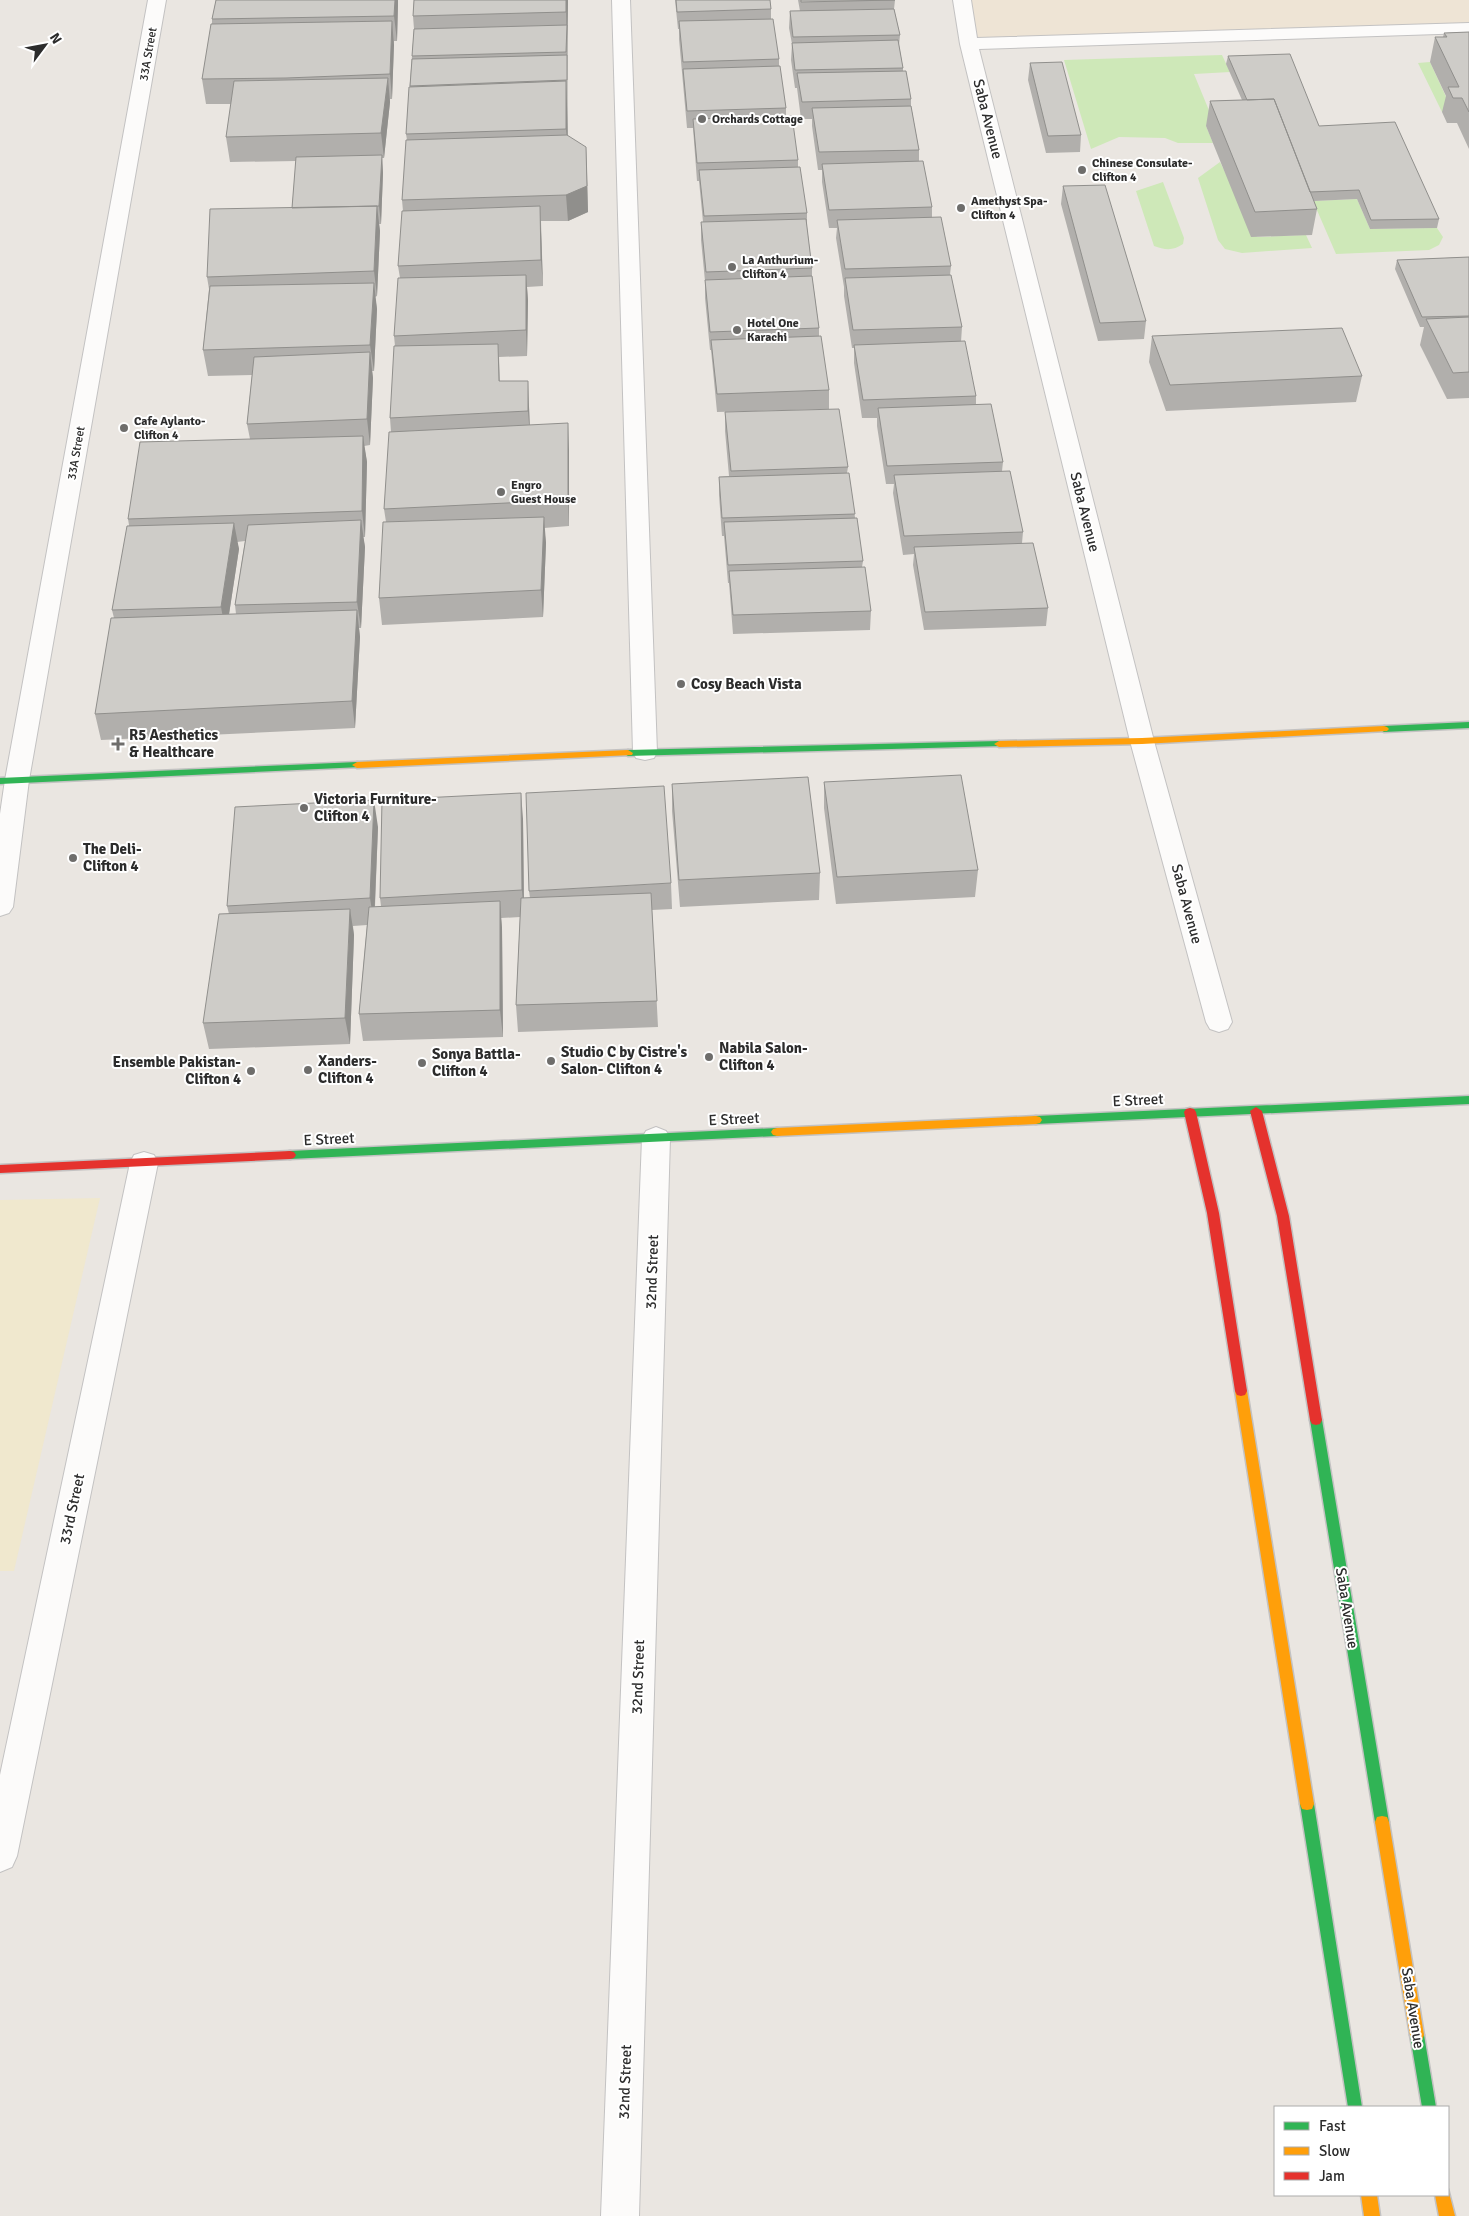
<svg xmlns="http://www.w3.org/2000/svg" width="1469" height="2216" viewBox="0 0 1469 2216" font-family="Signika,sans-serif">
<style>
.education{fill:#eee4d5}
.green{fill:#cee8b8}
.sand{fill:#f0e8ce}
.lines{fill:none;stroke-linecap:round;stroke-linejoin:round}
.street-casing{stroke:#c3c2c2;stroke-width:2}
.fast-casing{stroke:#c3c2c2;stroke-width:3}
.slow-casing{stroke:#c3c2c2;stroke-width:3}
.jam-casing{stroke:#c3c2c2;stroke-width:3}
.street{fill:#fcfbfa;fill-rule:evenodd}
.fast{fill:#30b455;fill-rule:evenodd}
.slow{fill:#ff9f0a;fill-rule:evenodd}
.jam{fill:#e5322d;fill-rule:evenodd}
.wall{fill:#b1afac;fill-rule:evenodd}
.shaded-wall{fill:#908f8c}
.building{fill:#ceccc8;stroke:#908f8c}
.poi-dot{fill:#6e6d6b;stroke:#fff;stroke-width:2}
.labels{text-anchor:middle;stroke-width:4;stroke-linejoin:round;paint-order:stroke}
.far-street-label{font-size:12px;fill:#2c2c2c;stroke:#fff}
.far-poi-label{font-size:12px;font-weight:bold;fill:#2c2c2c;stroke:#fff;text-anchor:start}
.street-label{font-size:15px;fill:#2c2c2c;stroke:#fff}
.poi-label{font-size:15px;font-weight:bold;fill:#2c2c2c;stroke:#fff;text-anchor:start}
</style>
<rect width="100%" height="100%" fill="#eae6e1"/>
<path class="education" d="M958 0H1469V25L969 43Z"/>
<path class="green" d="M1222 55 1230 72 1194 74 1215 125 1206 126 1213 143H1178L1165 138 1119 137 1091 149 1064 60Z
M1430 62 1453 112H1442L1418 63Z
M1220 162 1257 237 1306 235 1312 248 1242 253 1225 249 1218 240 1198 178Z
M1163 182 1184 238 1183 244C1173 251 1165 250 1154 246L1136 191Z
M1357 199 1370 229 1437 228 1443 237 1439 245 1429 250 1336 254 1313 201Z"/>
<path class="sand" d="M100 1198 14 1571H0V1200Z"/>
<g class="lines">
<defs>
<path id="street" d="M148 0H166L29 780 13 907 9 913 0 916V814L5 780Z
M612 0H630L657 752 654 758 645 760 636 758 633 752Z
M953 0H971L977 38 1469 23V33L979 49 1154 741 1232 1022 1228 1029 1219 1032 1210 1029 1206 1022 1130 741 960 44Z
M656 1127 666 1131 670 1138 639 2216H601L642 1138 646 1131Z
M144 1152 154 1155 158 1163 17 1856 12 1867 0 1872V1775L130 1163 134 1155Z"/>
<path id="fast" d="M1469 722V728L1384 732 1379 729 1384 726Z
M999 741 1004 744 1002 746 628 756 623 753 628 750Z
M357 762 361 763 362 765 361 767 0 784V778Z
M1469 1096V1104L1036 1124 1032 1123 1030 1120 1032 1117 1036 1116Z
M777 1128 781 1129 783 1132 781 1135 777 1136 290 1159 286 1158 284 1155 286 1152 290 1151Z
M1316 1415 1320 1416 1322 1420 1389 1822 1387 1827 1382 1828 1377 1827 1375 1822 1310 1420 1312 1416Z
M1307 1798 1312 1799 1314 1804 1362 2107H1348L1300 1804 1302 1799Z
M1417 2028 1422 2030 1424 2035 1436 2107H1422L1410 2035 1412 2030Z"/>
<path id="slow" d="M1384 726 1387 727 1389 729 1387 731 1142 744 999 747 994 744 999 741 1142 738Z
M628 750 633 753 632 755 357 768 352 765 357 762Z
M1036 1116 1040 1117 1042 1120 1040 1123 1036 1124 777 1136 773 1135 771 1132 773 1129 777 1128Z
M1241 1386 1245 1387 1247 1391 1314 1804 1312 1809 1307 1810 1302 1809 1300 1804 1235 1391 1237 1387Z
M1382 1816 1387 1817 1389 1822 1424 2035 1422 2040 1417 2042 1412 2040 1410 2035 1375 1822 1377 1817Z
M1448 2189 1455 2216H1439L1435 2195H1448Z
M1361 2195H1377L1380 2216H1364Z"/>
<path id="jam" d="M1256 1107 1262 1111 1289 1216 1322 1420 1320 1424 1316 1425 1312 1424 1310 1420 1277 1216 1250 1111Z
M1190 1108 1194 1109 1196 1112 1219 1213 1247 1391 1245 1395 1241 1396 1237 1395 1235 1391 1207 1213 1184 1112 1186 1109Z
M290 1151 294 1152 296 1155 294 1158 290 1159 0 1173V1165Z"/>
</defs>
<use href="#street" class="street-casing"/>
<use href="#fast" class="fast-casing"/>
<use href="#slow" class="slow-casing"/>
<use href="#jam" class="jam-casing"/>
<use href="#street" class="street"/>
<use href="#fast" class="fast"/>
<use href="#slow" class="slow"/>
<use href="#jam" class="jam"/>
</g>
<path class="wall" d="M216 0H398L397 41H394L392 99H390V102L384 158H382L383 173 381 224H379L380 231 377 296 375 297 377 309 374 371H372L373 378 370 445 364 446 367 462 365 537H363L365 547 361 628H359L360 637 355 728 101 740 95 714 114 618 112 610 129 525 128 519 250 439 247 424 252 375 208 376 203 350 209 289 207 277 292 208 296 161 230 162 226 137 231 104H206L202 79 212 24V19ZM245 541 235 605 236 614H229L239 549 237 542Z
M414 0H568L567 35 568 136 587 172 588 212 568 221H541L543 286 527 287 528 300 527 356 499 357 500 381 529 407 530 425 569 450V526L544 528 546 543 543 617 382 625 379 598 386 522 384 509 391 432 390 418 395 346 394 336 400 278 398 266 403 211 402 200 407 140 406 134 414 29 413 16Z
M675 0H770L771 9V19L779 59V66L786 108V116L798 160V167L807 213V227L812 268V276L819 328V336L829 390V409L717 412 711 350H710L705 298V281L701 240V222H703L699 181H697L693 128H687L679 39V29H678Z
M798 0H895L894 9 900 35 899 45 903 68V71L911 99V106L919 150V161L932 207V218L951 266 950 275 962 327 961 342 976 396V405L1003 462 1002 471 1023 532 1022 543 1048 608 1046 626 924 630 913 565 914 554 903 555 893 493 894 484H886L877 426V418H862L854 363V348H852L844 296V287L836 238 837 228H829L822 182V170H818L812 126V119H801L797 88H795L791 60 792 44 789 28 790 11H800Z
M1469 32V149L1457 123H1447L1442 112 1446 96 1430 62 1435 37H1443L1444 33Z
M1228 56 1439 219 1437 228 1370 229 1357 199 1314 201 1317 209 1312 235 1251 237 1206 126 1210 101 1242 100 1226 64Z
M1030 63 1081 135 1080 152 1046 153 1028 80Z
M1063 186 1146 321 1144 339 1098 341 1061 204Z
M1469 257V398L1447 399 1420 345 1424 327H1420L1395 269 1397 260Z
M1152 336 1362 376 1356 402 1166 411 1149 362Z
M725 412 848 467 847 473 863 561 862 567 871 611 870 630 733 634 729 583H728L724 536H722L719 495V477L729 476 725 431Z
M824 782 978 870 975 897 836 904 824 808Z
M672 784 820 873 819 900 680 907 672 811Z
M523 819 524 898H530L529 891 671 883 672 909 652 910 658 1027 518 1032 516 1005 520 917 501 918 502 928 503 1037 363 1041 359 1014 367 925 353 926 354 935 350 1044 209 1049 203 1023 229 914 227 906 378 827 375 907 381 906 380 898Z"/>
<path class="shaded-wall" d="M395 0H398V5L397 41 394 16Z
M566 0H568L567 97V80Z
M392 21 394 45 392 99 390 74Z
M388 78 390 102 384 158 381 133Z
M566 81 567 106 568 154 566 129Z
M586 147 588 212 568 221 566 195Z
M382 155 383 173 381 224 379 206Z
M377 206 380 231 377 296 374 271Z
M540 206 541 231 543 286 541 260Z
M526 275 528 300 527 356 526 330Z
M374 283 377 309 374 371 370 345Z
M370 352 373 378 370 445 367 419Z
M528 381 529 407 530 437 528 411Z
M568 423 569 450V526L568 500Z
M363 436 367 462 365 537 362 511Z
M544 517 546 543 543 617 541 590Z
M361 520 365 547 361 628 357 602Z
M234 523 239 549 226 634 221 607Z
M357 610 360 637 355 728 352 701Z
M521 793 523 819 524 916 522 890Z
M374 800 378 827 374 924 370 898Z
M500 901 502 928 503 1037 500 1010Z
M350 909 354 935 350 1044 345 1018Z"/>
<path class="building" d="M216 0H395L394 16 212 19Z
M414 0H566V12L413 16Z
M676 0H770L771 9 677 12Z
M801 0H895L801 2Z
M894 9 900 35 793 37 790 11Z
M773 19 779 59 683 62 679 21Z
M392 21 390 74 286 78 202 79 211 24Z
M567 25 566 52 412 56 414 29Z
M1469 32V112L1462 98H1453L1448 87H1459L1435 37H1447L1444 33Z
M898 40 903 68 795 70 792 43Z
M1290 54 1319 126 1395 122 1439 219 1371 220 1359 190 1310 192 1274 99 1247 100 1228 56Z
M567 55V80L410 86 412 59Z
M1062 62 1081 135 1048 136 1030 63Z
M780 66 786 108 687 111 683 69Z
M906 71 911 99 802 102 797 73Z
M388 78 381 133 226 137 234 81Z
M566 81V129L406 134 409 87Z
M1274 99 1317 209 1255 212 1210 101Z
M911 106 919 150 819 152 812 108Z
M792 116 798 160 697 163 693 119Z
M567 135 586 147 587 186 566 195 402 200 406 140Z
M382 155 379 206 292 208 296 157Z
M923 161 932 207 829 210 822 164Z
M800 167 807 213 704 216 699 170Z
M1105 185 1146 321 1100 323 1063 186Z
M377 206 374 271 207 277 210 209Z
M540 206 541 260 398 266 402 211Z
M941 217 951 266 845 269 837 220Z
M806 219 812 268 706 272 701 222Z
M1469 257V316L1422 317 1397 260Z
M526 275V330L394 336 398 278Z
M951 275 962 327 853 330 845 278Z
M812 276 819 328 710 332 705 280Z
M374 283 370 345 203 350 210 286Z
M1469 317V372L1453 373 1426 319Z
M1342 328 1362 376 1170 385 1152 336Z
M821 336 829 390 717 394 711 340Z
M965 341 976 396 863 400 854 345Z
M498 344 499 381H528V411L390 418 394 346Z
M370 352 367 419 247 424 254 357Z
M991 404 1003 462 887 466 878 408Z
M839 409 848 467 731 471 725 412Z
M568 423V500L384 509 389 432Z
M363 436 362 511 128 519 140 442Z
M1010 471 1023 532 904 536 894 475Z
M849 473 855 514 722 518 719 477Z
M544 517 541 590 379 598 383 522Z
M857 518 863 561 728 565 724 522Z
M361 520 357 602 235 605 248 525Z
M234 523 221 607 112 610 127 526Z
M1033 543 1048 608 925 612 914 547Z
M865 567 871 611 733 615 729 571Z
M357 610 352 701 95 714 111 618Z
M961 775 978 870 837 877 824 782Z
M808 777 820 873 679 880 672 784Z
M664 786 671 883 529 891 526 793Z
M521 793 522 890 380 898 382 800Z
M374 800 370 898 227 906 235 807Z
M651 893 657 1001 516 1005 521 898Z
M500 901V1010L359 1014 369 907Z
M350 909 345 1018 203 1023 219 914Z"/>
<g class="poi-dot">
<circle cx="702" cy="119" r="5"/>
<circle cx="1082" cy="170" r="5"/>
<circle cx="961" cy="208" r="5"/>
<circle cx="732" cy="267" r="5"/>
<circle cx="737" cy="330" r="5"/>
<circle cx="124" cy="428" r="5"/>
<circle cx="501" cy="492" r="5"/>
<circle cx="681" cy="684" r="5"/>
<path d="M115.5 736.5h5v5h5v5h-5v5h-5v-5h-5v-5h5z"/>
<circle cx="304" cy="808" r="5"/>
<circle cx="73" cy="858" r="5"/>
<circle cx="709" cy="1057" r="5"/>
<circle cx="551" cy="1061" r="5"/>
<circle cx="422" cy="1063" r="5"/>
<circle cx="308" cy="1070" r="5"/>
<circle cx="251" cy="1071" r="5"/>
</g>
<g class="labels">
<g class="far-street-label">
<text transform="translate(148 54) rotate(-80)" y="4">33A Street</text>
<text transform="translate(76 453) rotate(-80)" y="4">33A Street</text>
</g>
<g class="far-poi-label">
<text x="712" y="123">Orchards Cottage</text>
<text x="1092" y="167">Chinese Consulate-<tspan x="1092" dy="14">Clifton 4</tspan></text>
<text x="971" y="205">Amethyst Spa-<tspan x="971" dy="14">Clifton 4</tspan></text>
<text x="742" y="264">La Anthurium-<tspan x="742" dy="14">Clifton 4</tspan></text>
<text x="747" y="327">Hotel One<tspan x="747" dy="14">Karachi</tspan></text>
<text x="134" y="425">Cafe Aylanto-<tspan x="134" dy="14">Clifton 4</tspan></text>
<text x="511" y="489">Engro<tspan x="511" dy="14">Guest House</tspan></text>
</g>
<g class="street-label">
<text transform="translate(988 119) rotate(76)" y="5">Saba Avenue</text>
<text transform="translate(1085 512) rotate(76)" y="5">Saba Avenue</text>
<text transform="translate(1187 904) rotate(75)" y="5">Saba Avenue</text>
<text transform="translate(1138 1100) rotate(-3)" y="5">E Street</text>
<text transform="translate(734 1119) rotate(-3)" y="5">E Street</text>
<text transform="translate(329 1139) rotate(-3)" y="5">E Street</text>
<text transform="translate(652 1272) rotate(-88)" y="5">32nd Street</text>
<text transform="translate(72 1509) rotate(-78)" y="5">33rd Street</text>
<text transform="translate(1347 1608) rotate(81)" y="5">Saba Avenue</text>
<text transform="translate(638 1677) rotate(-88)" y="5">32nd Street</text>
<text transform="translate(1413 2008) rotate(81)" y="5">Saba Avenue</text>
<text transform="translate(625 2082) rotate(-88)" y="5">32nd Street</text>
</g>
<g class="poi-label">
<text x="691" y="689">Cosy Beach Vista</text>
<text x="129" y="740">R5 Aesthetics<tspan x="129" dy="17">&amp; Healthcare</tspan></text>
<text x="314" y="804">Victoria Furniture-<tspan x="314" dy="17">Clifton 4</tspan></text>
<text x="83" y="854">The Deli-<tspan x="83" dy="17">Clifton 4</tspan></text>
<text x="719" y="1053">Nabila Salon-<tspan x="719" dy="17">Clifton 4</tspan></text>
<text x="561" y="1057">Studio C by Cistre's<tspan x="561" dy="17">Salon- Clifton 4</tspan></text>
<text x="432" y="1059">Sonya Battla-<tspan x="432" dy="17">Clifton 4</tspan></text>
<text x="318" y="1066">Xanders-<tspan x="318" dy="17">Clifton 4</tspan></text>
<text x="241" y="1067" text-anchor="end">Ensemble Pakistan-<tspan x="241" dy="17">Clifton 4</tspan></text>
</g>
</g>
<rect x="1274" y="2106" width="175" height="90" fill="#ffffff" stroke="#ababab"/>
<rect x="1284" y="2122" width="25" height="8" fill="#30b455" stroke="#ababab"/>
<text x="1319" y="2131" font-size="15" fill="#2c2c2c">Fast</text>
<rect x="1284" y="2147" width="25" height="8" fill="#ff9f0a" stroke="#ababab"/>
<text x="1319" y="2156" font-size="15" fill="#2c2c2c">Slow</text>
<rect x="1284" y="2172" width="25" height="8" fill="#e5322d" stroke="#ababab"/>
<text x="1319" y="2181" font-size="15" fill="#2c2c2c">Jam</text>
<g transform="translate(45 45) rotate(58)" stroke="#ffffff" stroke-width="4" paint-order="stroke">
<path d="M0-4L9 19L0 12L-9 19Z" fill="#2c2c2c"/>
<text y="-8" font-size="14" font-weight="bold" text-anchor="middle" fill="#2c2c2c">N</text>
</g>
</svg>
